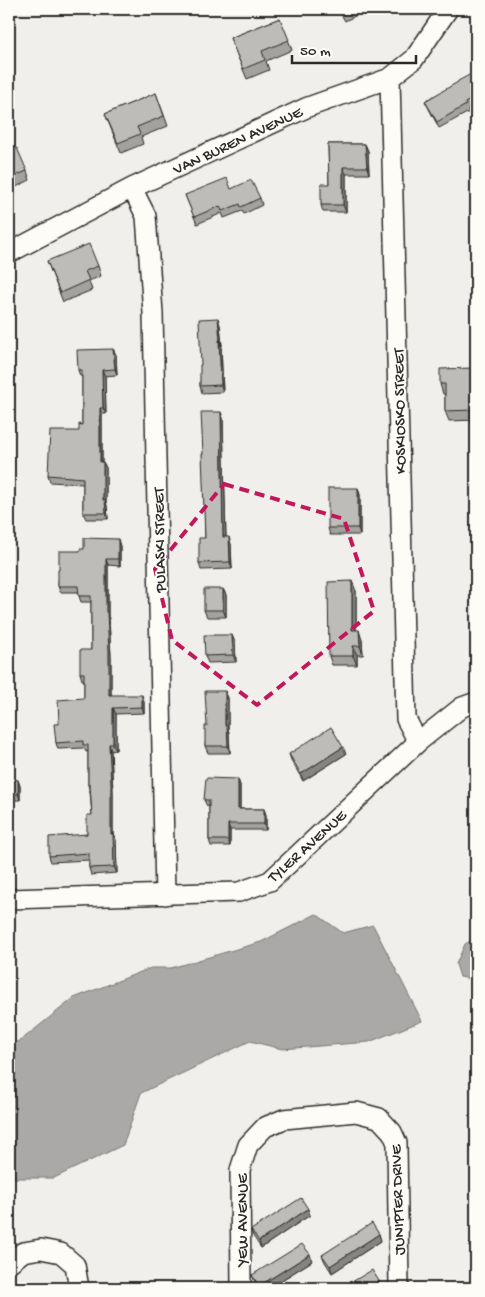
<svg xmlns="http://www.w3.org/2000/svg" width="485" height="1297" viewBox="0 0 485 1297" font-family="'Gochi Hand',sans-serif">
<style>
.water{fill:#aaa9a7;stroke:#777775}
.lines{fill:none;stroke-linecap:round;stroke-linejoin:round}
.minor-casing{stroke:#2b2b2b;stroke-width:22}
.minor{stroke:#fdfcf7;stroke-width:19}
.wall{fill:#a3a29e;stroke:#2b2b2b}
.shaded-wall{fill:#848481;stroke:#2b2b2b}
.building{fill:#bdbcb8;stroke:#2b2b2b}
.marked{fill:none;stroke:#c2185b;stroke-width:4;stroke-dasharray:10 6;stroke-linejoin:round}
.labels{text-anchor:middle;stroke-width:4;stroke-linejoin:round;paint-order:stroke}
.street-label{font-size:16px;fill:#2b2b2b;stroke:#fdfcf7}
</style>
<rect width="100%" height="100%" fill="#f0efeb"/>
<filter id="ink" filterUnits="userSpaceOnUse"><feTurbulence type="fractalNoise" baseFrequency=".02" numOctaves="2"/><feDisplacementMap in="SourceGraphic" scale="10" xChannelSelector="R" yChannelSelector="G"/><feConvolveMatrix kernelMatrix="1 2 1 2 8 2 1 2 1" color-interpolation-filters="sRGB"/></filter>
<g filter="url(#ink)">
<path class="water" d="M316 914 343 933 373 925 422 1021 369 1042 282 1049 250 1041 141 1093 123 1145 54 1178H9V1044L20 1041 74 998 151 968H171L261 942Z
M476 938V980L460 977 456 964 465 944Z"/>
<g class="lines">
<defs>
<path id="minor" d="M390 78 406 719 418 742
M132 188 146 216 153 313 165 895
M9 253 132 188 308 107 390 78 414 59 448 9
M9 899 239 892 270 881 418 742 462 707 476 702
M9 1263 23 1252 41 1249 61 1253 75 1265 79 1288
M241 1288 240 1170 248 1145 265 1127 284 1119 356 1112 379 1118 392 1132 397 1143 399 1288"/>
</defs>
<use href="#minor" class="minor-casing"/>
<use href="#minor" class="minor"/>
</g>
<path class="wall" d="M338 9H366L367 10 345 21Z
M280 18 292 50 266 61 269 70 247 79 230 38Z
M476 73V105L468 109 469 112 439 128 428 107 425 101Z
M156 93 168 126 141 137 143 144 121 153 105 114Z
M328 144H365L368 151 369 174H346V212H323L321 205 329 184Z
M9 151 27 171 30 180 14 188 16 193 9 195Z
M231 189 260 198 262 205 244 214 242 211 224 218 222 213 197 224 185 195Z
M47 261 98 266 101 276 89 281 92 290 63 302Z
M220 325 222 346H221L223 392 202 393 200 386 201 365Z
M113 349 116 355 117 375 105 376 106 414H102V462H103L106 468V502L107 506 108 519H86L83 513V484L50 482 48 475 79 431 82 425V376H80L78 370Z
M474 368 476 373V420L449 421 445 411V394H443L440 384Z
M221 412 223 418 226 537 231 544 232 569 201 570 199 563 205 538 203 454Z
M358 488 360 495V535H330L328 528Z
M120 546V566L108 565V616L109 619 111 657V695L144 702V713L116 714V750L111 751 113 792V834L116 840 117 873 91 875 89 868V860L51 862 49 856 87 834 92 815 90 792 88 785V751L86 752 84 748 58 749 56 743 59 724 84 698V680H82L80 673 91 650V602H81L79 596V592H60L58 586 59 570 80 551 84 549Z
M223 589 226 595V617H207L204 610Z
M356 591V630L362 640 363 655H357V665H332L329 656Z
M235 642 236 662 208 663 205 656Z
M225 691 228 698V729L229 733 230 753H208L205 746 207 726Z
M289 754H346L303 781 291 760Z
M9 779 18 780 20 786V800H9Z
M240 785V809H264L266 815V830H230V846H211L209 840V806H207L204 800Z
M310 1215 261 1248 253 1236 251 1230Z
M379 1234 381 1241 332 1273 325 1262 322 1255Z
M312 1261 269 1288H258L255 1282 252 1275Z"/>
<path class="shaded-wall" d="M365 144 368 151 369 174 367 167Z
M343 167 346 174V212L343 205Z
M218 318 220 325 222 346 220 340Z
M219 340 221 346 223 392 221 385Z
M113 349 116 355 117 375 115 369Z
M474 368 476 373V415L474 410Z
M102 370 105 376 106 414 103 408Z
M100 408 102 414V469L100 462Z
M221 412 223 418 226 544 223 537Z
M103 462 106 468V502L107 506 108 519 106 513 103 500Z
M358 488 360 495V535L358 528Z
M229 537 231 544 232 569 230 562Z
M118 539 120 546V566L118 559Z
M106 559 108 565V616L109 619 111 657V702L109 695 106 612Z
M352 581 356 591V640L352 630Z
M223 589 226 595V617L223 610Z
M359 630 362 640 363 655 360 646Z
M232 635 235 642 236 662 233 655Z
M353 646 357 655V665L353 656Z
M225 691 228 698V729L229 733 230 753 228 746 225 726Z
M142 695 144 702V713L142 707Z
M113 708 116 714V750L113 744Z
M109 744 111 751 113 792V834L116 840 117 873 114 867 111 834Z
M343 747 346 754 303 781 301 774Z
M238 779 240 785V815L238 809Z
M18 780 20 786V800L18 794Z
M264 809 266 815V830L264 824Z
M228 824 230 830V846L228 840Z
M308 1209 310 1215 261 1248 259 1241Z
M379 1234 381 1241 332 1273 330 1266Z
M310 1254 312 1261 269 1288H259V1286Z
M379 1281 381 1287 380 1288H367Z"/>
<path class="building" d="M339 9H353L342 14Z
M280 18 289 40 262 51 265 60 243 69 230 38Z
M475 72 476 73V96L465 103 466 105 437 122 425 101 458 82V81Z
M156 93 164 116 137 127 140 134 118 143 105 114Z
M328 144H365L367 167H343V205H321V184H329Z
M17 148 27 171 10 178 12 183 9 184V151Z
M227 178 231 189 251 180 260 198 241 207 240 204 222 211 220 206 194 217 185 195Z
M89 244 98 266 85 271 89 280 60 293 47 261Z
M218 318 220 340H219L221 385 200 386V365H201L199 319Z
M113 349 115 369 102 370 103 408H100V462H103V500H105L106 513H83V478L48 475 50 431H79V424L82 425V370H78L77 350Z
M474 368V410L445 411V384H440V369Z
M201 412H221L223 537H229L230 562 199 563V538H205L202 454H203Z
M328 488H358V528H328Z
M84 538 118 539V559H106V612H107L109 651V695H142V707L113 708V744H109L111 785V834H113L114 867 89 868V853L49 856V837L87 834V815H92L90 785H88V745H83V741L56 743 54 724H59L58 700 84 698V673H80V650H91V596H79L78 586H58V570H59V551H80V549H84Z
M352 581V630H359L360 646H353V656H329L328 582Z
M204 589H223V610H204Z
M204 635H232L233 655 205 656Z
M205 691H225V726H227L228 746H205V726H207Z
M331 727 343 747 301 774 289 754Z
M206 778 238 779V809H264V824H228V840H209V800H204Z
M9 779 18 780V794H9Z
M301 1198 308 1209 259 1241 251 1230Z
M372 1223 379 1234 330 1266 322 1255Z
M302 1244 310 1254 259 1286 252 1275Z
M372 1270 379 1281 367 1288H342Z"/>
</g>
<path class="marked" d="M224 484 344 519 374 611 257 705 172 640 155 569Z"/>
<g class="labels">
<g class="street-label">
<text transform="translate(237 139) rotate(-25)" y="6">VAN BUREN AVENUE</text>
<text transform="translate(398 411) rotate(-91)" y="6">KOSKIOSKO STREET</text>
<text transform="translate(158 540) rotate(-91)" y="6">PULASKI STREET</text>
<text transform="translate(306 845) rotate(-42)" y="6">TYLER AVENUE</text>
<text transform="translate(396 1200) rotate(-92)" y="6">JUNIPTER DRIVE</text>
<text transform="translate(241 1220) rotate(-90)" y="6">YEW AVENUE</text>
</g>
</g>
<rect width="485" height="1297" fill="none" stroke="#fdfcf7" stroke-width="30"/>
<rect x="15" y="15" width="455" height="1267" fill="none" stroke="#2b2b2b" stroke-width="2" filter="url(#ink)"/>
<path d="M292 55v8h124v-8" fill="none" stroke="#2b2b2b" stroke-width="2.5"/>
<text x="300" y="55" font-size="15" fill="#2b2b2b" stroke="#fdfcf7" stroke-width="4" paint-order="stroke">50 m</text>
</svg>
